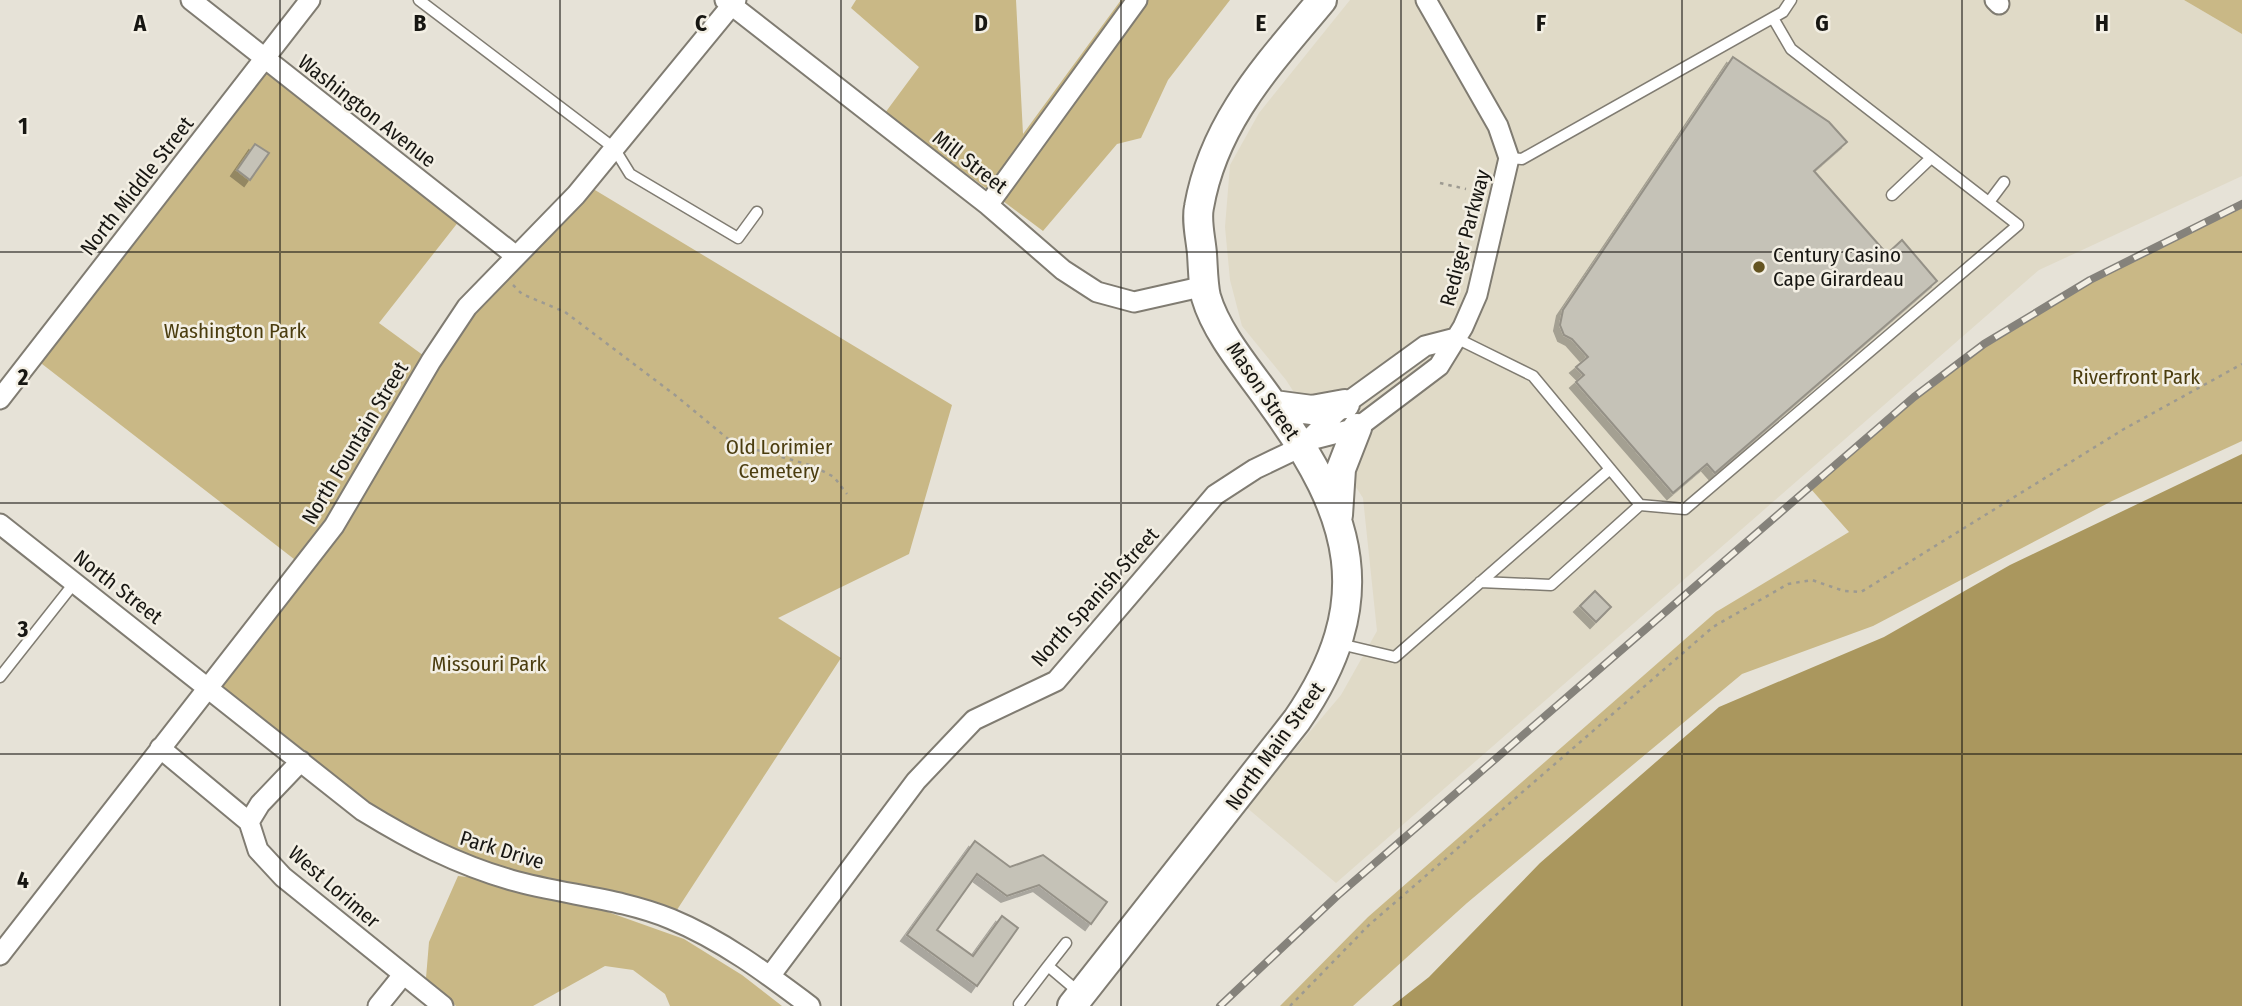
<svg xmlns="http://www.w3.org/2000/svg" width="2242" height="1006" viewBox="0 0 2242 1006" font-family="'Fira Sans Condensed',sans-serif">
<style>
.built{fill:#e0dac7}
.green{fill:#c9b886}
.water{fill:#aa975e}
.building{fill:#c5c2b7;stroke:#959187;stroke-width:2;filter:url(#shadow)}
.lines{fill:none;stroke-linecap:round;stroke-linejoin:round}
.lane-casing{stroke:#807c72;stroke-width:13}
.street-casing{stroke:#807c72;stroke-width:23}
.secondary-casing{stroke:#807c72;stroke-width:32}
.path{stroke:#9d9a91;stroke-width:2.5;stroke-dasharray:3.5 5;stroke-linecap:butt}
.lane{stroke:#fff;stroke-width:10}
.street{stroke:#fff;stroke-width:19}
.secondary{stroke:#fff;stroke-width:28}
.rail-casing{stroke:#85827b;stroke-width:8}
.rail{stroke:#f3efe4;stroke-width:5;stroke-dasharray:16;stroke-linecap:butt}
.grid{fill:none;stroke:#171612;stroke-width:2;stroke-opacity:0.55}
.poi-dot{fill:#645421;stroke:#f3efe4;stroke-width:2.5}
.labels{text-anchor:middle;stroke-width:5;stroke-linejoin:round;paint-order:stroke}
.street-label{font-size:21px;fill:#171612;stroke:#f3efe4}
.poi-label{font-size:21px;fill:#171612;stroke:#f3efe4;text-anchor:start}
.park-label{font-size:21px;fill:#4b3d0f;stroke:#f3efe4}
.grid-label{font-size:23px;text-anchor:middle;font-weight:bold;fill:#171612;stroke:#f3efe4;stroke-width:5;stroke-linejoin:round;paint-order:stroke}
</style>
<defs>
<filter id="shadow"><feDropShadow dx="-6" dy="6" stdDeviation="0" flood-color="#0004"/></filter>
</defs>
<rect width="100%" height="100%" fill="#e6e2d7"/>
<path class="built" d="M1350 0H2184L2242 34V176L2039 270 1336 883 1246 807 1341 695 1377 631 1363 498 1286 380 1242 326 1230 280 1225 227 1230 165 1259 113Z"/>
<path class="green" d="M856 0H1016L1023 134 1121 0H1230L1168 80 1141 138 1117 144 1043 231 885 113 919 67 851 8Z
M2184 0H2242V34Z
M263 59 463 216 379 323 431 361 467 307 585 184 952 405 909 554 778 618 841 658 671 919 425 849 208 686 303 566 33 357Z
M2242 204V441L2112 501 1873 626 1742 674 1467 903 1353 1006H1280L1368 917 1716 612 1849 532 1810 488 1914 397 1984 344 2047 306Z
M458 876 493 880 594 907 684 939 742 975 782 1006H670L665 994 633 970 605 966 533 1006H456L426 978 429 942Z"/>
<path class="water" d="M2242 454V1006H1392L1429 977 1540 863 1719 707 1884 637 2010 565Z"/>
<path class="building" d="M1733 57 1829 122 1847 142 1814 171 1887 254 1902 240 1937 281 1715 473 1707 464 1673 493 1576 382 1584 375 1576 367 1588 357 1572 339 1564 335 1560 325 1563 310Z
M255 144 269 153 250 180 237 170Z
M1595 591 1611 607 1596 622 1580 606Z
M975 841 1010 867 1043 855 1107 902 1091 924 1039 885 1007 896 977 874 937 930 973 956 1002 916 1018 928 977 986 907 935Z"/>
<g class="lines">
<defs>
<path id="lane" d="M419 0 614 148 630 174 738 238 757 212
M1509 158 1522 159 1783 12 1791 0
M1892 195 1931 158
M1989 202 2004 182
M1456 338 1533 376 1640 505 1685 509 2018 225 1791 49 1773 18
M1480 582 1551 585 1640 505
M1340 644 1395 657 1610 469
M0 677 75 582
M1048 966 1066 943
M1019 1004 1048 966 1081 994"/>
<path id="street" d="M191 0 516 256
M725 0 988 205 1063 270 1097 292 1134 302 1205 286
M1995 0 1999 4
M988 205 1137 0
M0 399 310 0
M1310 440 1357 428 1439 366 1463 327 1477 295 1509 158 1498 126 1426 0
M0 524 363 811C412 841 456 864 511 880 564 895 620 898 671 919 722 940 766 973 810 1006
M160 748 249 822
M301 761 260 804 249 822 258 850 283 877 443 1006
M0 955 334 526 431 361 467 307 576 195 736 0
M770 976 916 781 974 720 1056 681 1215 495 1255 469 1301 447 1345 404 1425 346 1456 338
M378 1006 403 975"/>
<path id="secondary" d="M1274 405 1312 410 1345 404
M1338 515 1341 469 1357 428
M1072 1006 1297 720C1379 601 1353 515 1273 405 1251 373 1217 335 1206 297 1203 284 1203 268 1202 254 1201 240 1196 221 1199 207 1214 121 1269 64 1322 0"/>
</defs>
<use href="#lane" class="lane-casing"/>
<use href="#street" class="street-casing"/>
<use href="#secondary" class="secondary-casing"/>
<path class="path" d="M1440 183 1466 189
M513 285 522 294 565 312 675 395 733 443 813 466 834 477 847 494
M1290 1006 1369 925 1713 627 1788 584 1812 580 1844 591 1861 592 2124 429 2242 364"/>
<use href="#lane" class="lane"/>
<use href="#street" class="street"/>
<use href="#secondary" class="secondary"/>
<defs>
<path id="rail" d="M1220 1006 1337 896 1914 397 1984 344 2090 280 2242 204"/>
</defs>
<use href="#rail" class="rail-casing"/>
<use href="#rail" class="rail"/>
</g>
<path class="grid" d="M280 0V1006M560 0V1006M841 0V1006M1121 0V1006M1401 0V1006M1682 0V1006M1962 0V1006M0 252H2242M0 503H2242M0 754H2242"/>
<circle class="poi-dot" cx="1759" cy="267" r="7"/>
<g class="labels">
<g class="street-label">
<text transform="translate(367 111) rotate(38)" y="7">Washington Avenue</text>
<text transform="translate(970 162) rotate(38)" y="7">Mill Street</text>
<text transform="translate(137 186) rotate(-52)" y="7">North Middle Street</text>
<text transform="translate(1465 238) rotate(-75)" y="7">Rediger Parkway</text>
<text transform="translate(1263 391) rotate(56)" y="7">Mason Street</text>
<text transform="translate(355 443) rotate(-59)" y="7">North Fountain Street</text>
<text transform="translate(118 587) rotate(38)" y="7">North Street</text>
<text transform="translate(1095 597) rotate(-48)" y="7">North Spanish Street</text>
<text transform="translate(1275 746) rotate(-54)" y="7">North Main Street</text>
<text transform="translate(502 850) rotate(17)" y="7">Park Drive</text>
<text transform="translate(334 887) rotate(41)" y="7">West Lorimer</text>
</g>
<g class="poi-label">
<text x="1773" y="262">Century Casino<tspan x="1773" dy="24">Cape Girardeau</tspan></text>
</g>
<g class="park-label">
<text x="235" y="338">Washington Park</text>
<text x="2136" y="384">Riverfront Park</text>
<text x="779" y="454">Old Lorimier<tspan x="779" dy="24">Cemetery</tspan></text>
<text x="489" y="671">Missouri Park</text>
</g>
</g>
<g class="grid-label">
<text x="140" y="31">A</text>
<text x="420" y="31">B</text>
<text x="701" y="31">C</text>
<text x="981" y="31">D</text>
<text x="1261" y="31">E</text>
<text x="1541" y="31">F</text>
<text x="1822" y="31">G</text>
<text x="2102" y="31">H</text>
<text x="23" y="134">1</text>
<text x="23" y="385">2</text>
<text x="23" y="637">3</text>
<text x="23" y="888">4</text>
</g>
</svg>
